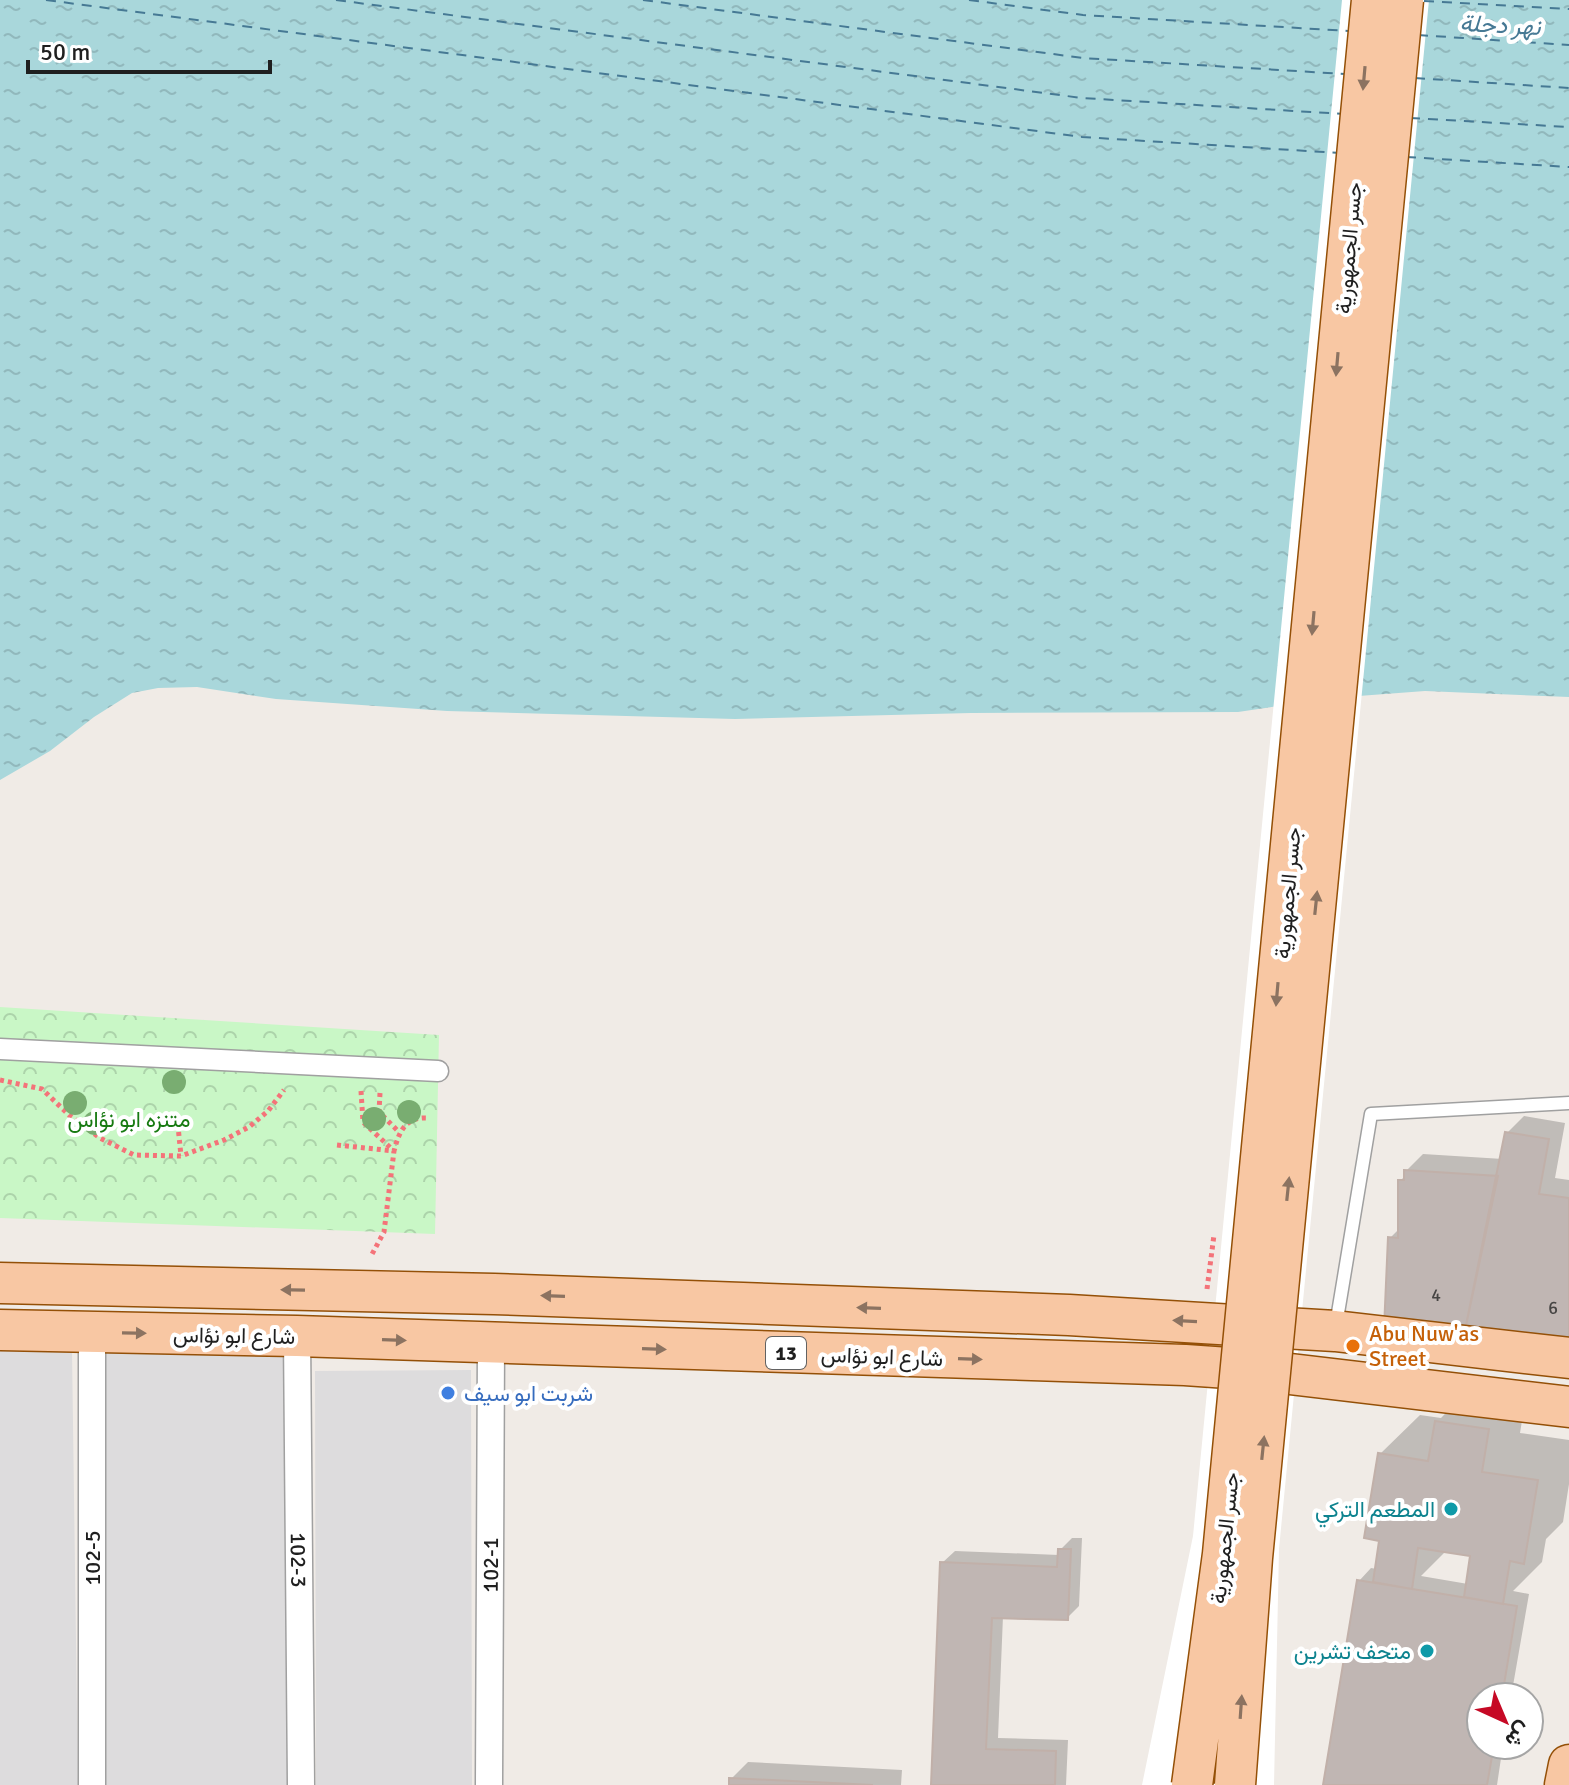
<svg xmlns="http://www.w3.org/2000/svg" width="1569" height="1785" viewBox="0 0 1569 1785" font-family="Signika,Vazirmatn,sans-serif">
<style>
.residential{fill:#dddcdd}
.park{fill:url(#park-crowns)}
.water{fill:url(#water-ripples)}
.pier{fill:#fff}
.shadow{fill:#0003;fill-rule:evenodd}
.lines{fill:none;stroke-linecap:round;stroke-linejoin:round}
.ferry{stroke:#467994;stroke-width:2;stroke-dasharray:10 8;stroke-linecap:butt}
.building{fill:#c0b6b3;stroke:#c1b0a9;stroke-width:2}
.service-casing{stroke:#a0a0a0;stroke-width:15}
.pedestrian-casing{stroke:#a0a0a0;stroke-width:23}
.minor-casing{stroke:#a0a0a0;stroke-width:29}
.primary-casing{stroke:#945007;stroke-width:43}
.path{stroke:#f47379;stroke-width:5;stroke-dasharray:4 4;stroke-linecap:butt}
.service{stroke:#fff;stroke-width:12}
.pedestrian{stroke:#fff;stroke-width:20}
.minor{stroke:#fff;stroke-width:26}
.primary{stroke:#f8c7a3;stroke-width:40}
.primary-bridge-casing{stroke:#945007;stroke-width:43;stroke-linecap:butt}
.primary-bridge{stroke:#f8c7a3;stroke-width:40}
.tree{fill:#79ad71}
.oneway{fill:#8c7361}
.food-dot{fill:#e8710a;stroke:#fff;stroke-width:3}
.shop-dot{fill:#3f7fe0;stroke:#fff;stroke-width:3}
.culture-dot{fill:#0f9aa8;stroke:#fff;stroke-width:3}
.labels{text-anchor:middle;stroke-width:8;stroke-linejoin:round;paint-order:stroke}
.number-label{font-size:18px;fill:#474544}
.shield{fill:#fff;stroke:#626262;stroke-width:2}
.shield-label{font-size:20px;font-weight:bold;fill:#1f1f1f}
.street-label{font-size:22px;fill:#1f1f1f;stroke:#fff}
.park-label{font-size:22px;fill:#177a11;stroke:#fff}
.food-label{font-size:22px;fill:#c56008;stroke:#fff;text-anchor:start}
.shop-label{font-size:22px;fill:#366cbe;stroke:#fff;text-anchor:start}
.culture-label{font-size:22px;fill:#0d838f;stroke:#fff;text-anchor:end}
.water-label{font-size:24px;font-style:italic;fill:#467994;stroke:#fff}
</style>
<defs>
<pattern id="park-crowns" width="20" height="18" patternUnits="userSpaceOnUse" patternTransform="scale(2)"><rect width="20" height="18" fill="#c9f7c6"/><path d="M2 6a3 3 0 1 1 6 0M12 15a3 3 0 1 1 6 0" fill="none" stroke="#acd3aa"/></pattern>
<pattern id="water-ripples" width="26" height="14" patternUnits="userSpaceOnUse" patternTransform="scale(2)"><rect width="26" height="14" fill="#a9d7db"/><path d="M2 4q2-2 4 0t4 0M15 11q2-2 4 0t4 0" fill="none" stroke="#91b8bc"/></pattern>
</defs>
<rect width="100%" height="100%" fill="#f0ebe6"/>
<path class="residential" d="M0 1351H72L78 1785H0Z
M104 1351 287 1357 290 1785H106Z
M471 1370 472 1785H316L315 1371Z"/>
<path class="park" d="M0 1007 439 1035 435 1234 0 1218Z"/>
<path class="water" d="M0 0H1569V697L1425 691 1332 698 1238 712 971 713 735 719 447 711 276 699 197 687 158 688 132 693 94 717 50 751 0 780Z"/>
<path class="pier" d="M1342 0H1429L1279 1549 1274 1785H1142L1193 1536Z"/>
<path class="shadow" d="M1524 1116 1565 1123 1555 1178 1569 1180V1338L1390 1238 1400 1228V1181L1406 1175V1171L1423 1154 1503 1159 1507 1133Z
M1476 1382 1527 1390 1520 1433 1569 1440V1484L1563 1522 1546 1539 1542 1562 1513 1591 1529 1594 1511 1697H1481V1745H1503L1497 1785H1325L1359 1581 1371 1568 1377 1569 1381 1539 1380 1454 1420 1415 1441 1418ZM1447 1550 1472 1554 1468 1584 1421 1576Z
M1072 1538H1082L1079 1606 1067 1618 1003 1616 998 1738 1068 1740 1066 1785H933L942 1563 955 1551 1059 1555 1060 1550Z
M748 1762 902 1770 901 1785H731V1779Z"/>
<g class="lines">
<path class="ferry" d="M46 0 1082 137 1340 153
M336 0 1082 98 1344 114
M643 0 1083 58 1345 74
M969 0 1083 15 1348 31
M1424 1 1569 9
M1418 35 1569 45
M1415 78 1569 88
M1410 118 1569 127
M1406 157 1569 167"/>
</g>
<path class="building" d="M1505 1132 1549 1139 1539 1194 1569 1198V1339L1464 1335Z
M1404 1170 1498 1176 1464 1335 1384 1329 1388 1237 1398 1238V1180H1404Z
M1435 1421 1489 1429 1482 1472 1538 1480 1524 1564 1510 1561 1503 1604 1464 1597 1470 1556 1418 1548 1412 1589 1373 1582 1379 1541 1364 1538 1378 1453 1428 1461Z
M1058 1549H1071L1068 1620 992 1618 986 1749 1056 1751 1055 1785H931L940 1562 1057 1567Z
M1357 1580 1517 1606 1502 1697H1481V1745H1494L1487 1785H1323Z
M729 1778 873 1785H729Z"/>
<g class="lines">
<defs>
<path id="service" d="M1336 1325 1371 1114 1569 1103"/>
<path id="pedestrian" d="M0 1049 438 1071"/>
<g id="minor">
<path d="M92 1332V1785"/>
<path id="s1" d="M297 1336 301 1785"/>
<path id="s2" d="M489 1785 491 1343"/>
</g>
<path id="primary" d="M0 1283 494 1294 1069 1315 1335 1331 1569 1358
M0 1330 297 1336 1185 1365 1257 1370 1569 1407
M1565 1785 1569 1765"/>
</defs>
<use href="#service" class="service-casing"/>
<use href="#pedestrian" class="pedestrian-casing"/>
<use href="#minor" class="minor-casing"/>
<use href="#primary" class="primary-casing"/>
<path class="path" d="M0 1080 42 1089 69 1115 100 1138 134 1155 181 1156 224 1140 249 1127 268 1111 284 1090
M361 1091 363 1122 394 1151 384 1232 371 1256
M380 1093 379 1112 399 1132
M177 1116 181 1156
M337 1145 394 1151C399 1132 405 1117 427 1118
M1207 1289 1214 1235"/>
<use href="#service" class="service"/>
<use href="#pedestrian" class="pedestrian"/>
<use href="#minor" class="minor"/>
<use href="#primary" class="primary"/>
<defs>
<path id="primary-bridge" d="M1192 1785 1223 1554 1372 0
M1235 1785 1252 1558 1403 0"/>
</defs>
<use href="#primary-bridge" class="primary-bridge-casing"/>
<use href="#primary-bridge" class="primary-bridge"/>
</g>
<g class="tree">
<circle cx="174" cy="1082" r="12"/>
<circle cx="75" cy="1103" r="12"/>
<circle cx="409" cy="1112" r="12"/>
<circle cx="374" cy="1119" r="12"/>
<circle cx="95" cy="1123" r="12"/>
</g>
<defs><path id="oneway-solid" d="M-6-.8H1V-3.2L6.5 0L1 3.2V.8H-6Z" transform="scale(2)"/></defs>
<g class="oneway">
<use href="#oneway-solid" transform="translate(1364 78) rotate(95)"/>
<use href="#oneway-solid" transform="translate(1337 364) rotate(95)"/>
<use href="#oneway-solid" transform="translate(1313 623) rotate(95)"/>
<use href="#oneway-solid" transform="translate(1316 903) rotate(-84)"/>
<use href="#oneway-solid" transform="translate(1277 994) rotate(95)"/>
<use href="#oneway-solid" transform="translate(1288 1189) rotate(-84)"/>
<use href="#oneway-solid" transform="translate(293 1290) rotate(-179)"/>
<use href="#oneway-solid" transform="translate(553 1296) rotate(-178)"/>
<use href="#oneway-solid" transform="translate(869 1308) rotate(-178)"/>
<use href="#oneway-solid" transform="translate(1185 1321) rotate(-177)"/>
<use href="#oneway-solid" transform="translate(134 1333) rotate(1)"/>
<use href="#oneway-solid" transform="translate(394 1340) rotate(2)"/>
<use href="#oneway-solid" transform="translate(654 1349) rotate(2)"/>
<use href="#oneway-solid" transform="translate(970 1359) rotate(2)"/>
<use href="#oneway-solid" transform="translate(1263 1448) rotate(-84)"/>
<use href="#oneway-solid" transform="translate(1241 1707) rotate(-86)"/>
</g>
<circle class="food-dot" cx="1353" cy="1346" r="8"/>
<circle class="shop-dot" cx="448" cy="1393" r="8"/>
<g class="culture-dot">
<circle cx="1451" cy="1509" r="8"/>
<circle cx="1427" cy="1651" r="8"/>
</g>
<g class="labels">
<g class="number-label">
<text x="1436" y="1301">4</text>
<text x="1553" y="1314">6</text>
</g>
<rect class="shield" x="766" y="1337" width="40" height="32" rx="6"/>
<g class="shield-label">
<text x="786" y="1360">13</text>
</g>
<g class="street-label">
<text transform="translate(1348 248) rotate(-85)" y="8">جسر الجمهورية</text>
<text transform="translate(1287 893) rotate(-85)" y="8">جسر الجمهورية</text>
<text transform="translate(234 1335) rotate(1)" y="8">شارع ابو نؤاس</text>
<text transform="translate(882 1356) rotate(2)" y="8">شارع ابو نؤاس</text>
<text transform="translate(1224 1538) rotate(-84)" y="8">جسر الجمهورية</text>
<text transform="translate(92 1558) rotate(-90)" y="8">102-5</text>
<text dy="8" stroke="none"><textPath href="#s1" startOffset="224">102-3</textPath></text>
<text dy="8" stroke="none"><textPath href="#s2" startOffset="220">102-1</textPath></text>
</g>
<g class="park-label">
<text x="129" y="1127">متنزه ابو نؤاس</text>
</g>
<g class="food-label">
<text x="1369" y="1341">Abu Nuw'as<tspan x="1369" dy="25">Street</tspan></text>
</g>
<g class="shop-label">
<text x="464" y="1401">شربت ابو سيف</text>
</g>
<g class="culture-label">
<text x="1435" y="1517">المطعم التركي</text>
<text x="1411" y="1659">متحف تشرين</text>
</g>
<g class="water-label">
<text transform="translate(1500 25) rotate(3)" y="8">نهر دجلة</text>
</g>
</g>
<g transform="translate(1505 1721) rotate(136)"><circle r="38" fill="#ffffff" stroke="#a5a5a5" stroke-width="2"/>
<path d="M0-6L14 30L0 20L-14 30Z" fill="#c60925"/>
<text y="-12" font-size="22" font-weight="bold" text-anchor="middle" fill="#1f1f1f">ش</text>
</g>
<path d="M28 60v12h242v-12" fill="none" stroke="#1f1f1f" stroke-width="4"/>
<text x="40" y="60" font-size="24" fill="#1f1f1f" stroke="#ffffff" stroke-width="6" paint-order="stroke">50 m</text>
</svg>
